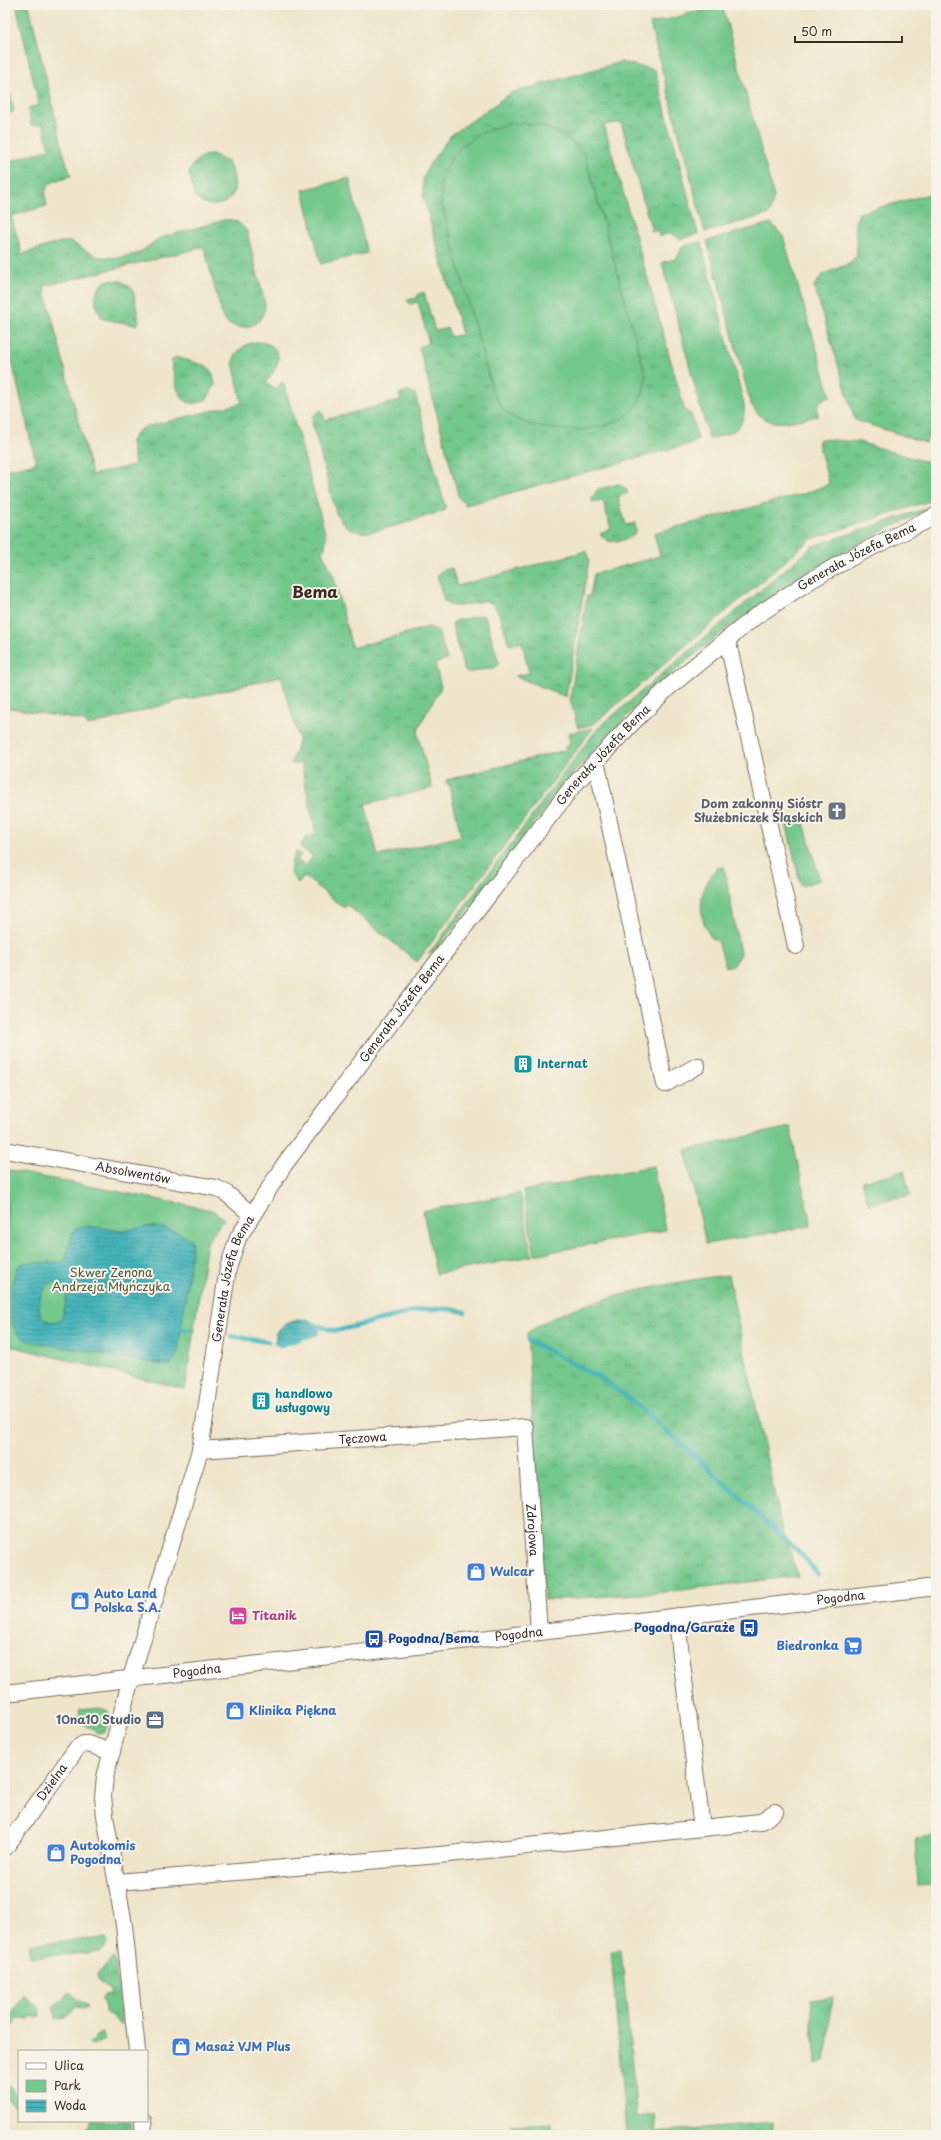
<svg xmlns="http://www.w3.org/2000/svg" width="941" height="2140" viewBox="0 0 941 2140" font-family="'Playpen Sans',sans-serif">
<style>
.grass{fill:url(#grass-tufts);stroke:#577955}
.park{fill:#73c88c;stroke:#577955}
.garden{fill:url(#garden-furrows);stroke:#577955}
.water{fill:url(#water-rules);stroke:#40706c;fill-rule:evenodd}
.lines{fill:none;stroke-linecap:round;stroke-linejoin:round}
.stream{stroke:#45b5bb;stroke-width:4.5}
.minor-casing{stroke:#7a6b5a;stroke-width:18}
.minor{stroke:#fff;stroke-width:16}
.labels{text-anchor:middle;stroke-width:4;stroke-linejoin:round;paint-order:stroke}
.street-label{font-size:12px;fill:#3b2a1e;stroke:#f7f3e8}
.worship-label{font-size:12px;font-weight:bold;fill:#5b616d;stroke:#f7f3e8;text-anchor:end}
.culture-label{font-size:12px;font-weight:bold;fill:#0d838f;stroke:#f7f3e8;text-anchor:start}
.park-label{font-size:12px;fill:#4c593f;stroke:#f7f3e8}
.shop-label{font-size:12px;font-weight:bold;fill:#366cbe;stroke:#f7f3e8;text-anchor:start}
.hotel-label{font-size:12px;font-weight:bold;fill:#b23c85;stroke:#f7f3e8;text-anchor:start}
.transit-label{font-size:12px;font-weight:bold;fill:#164399;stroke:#f7f3e8;text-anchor:end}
.service-label{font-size:12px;font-weight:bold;fill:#4e5e75;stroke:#f7f3e8;text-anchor:end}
.district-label{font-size:16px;font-weight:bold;fill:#3b2a1e;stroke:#f7f3e8}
</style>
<defs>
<pattern id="grass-tufts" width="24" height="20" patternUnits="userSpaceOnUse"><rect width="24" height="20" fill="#73c88c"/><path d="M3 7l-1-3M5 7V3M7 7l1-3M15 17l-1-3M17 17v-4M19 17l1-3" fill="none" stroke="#60a372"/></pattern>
<pattern id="garden-furrows" width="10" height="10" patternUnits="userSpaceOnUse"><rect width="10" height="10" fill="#73c88c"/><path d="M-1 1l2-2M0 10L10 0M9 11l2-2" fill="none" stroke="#60a372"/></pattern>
<pattern id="water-rules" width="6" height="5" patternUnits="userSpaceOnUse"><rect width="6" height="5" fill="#45b5bb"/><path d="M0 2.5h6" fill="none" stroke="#3b9397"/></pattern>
</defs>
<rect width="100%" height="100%" fill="#f7f3e8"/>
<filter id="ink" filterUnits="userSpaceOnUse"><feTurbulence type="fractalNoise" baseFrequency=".025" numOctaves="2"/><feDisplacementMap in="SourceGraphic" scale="8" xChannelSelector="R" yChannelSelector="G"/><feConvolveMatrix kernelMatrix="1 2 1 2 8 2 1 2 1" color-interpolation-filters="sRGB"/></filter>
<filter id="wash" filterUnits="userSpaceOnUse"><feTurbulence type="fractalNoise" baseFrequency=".012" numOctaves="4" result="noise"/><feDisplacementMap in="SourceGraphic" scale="16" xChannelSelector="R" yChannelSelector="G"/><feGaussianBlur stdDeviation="0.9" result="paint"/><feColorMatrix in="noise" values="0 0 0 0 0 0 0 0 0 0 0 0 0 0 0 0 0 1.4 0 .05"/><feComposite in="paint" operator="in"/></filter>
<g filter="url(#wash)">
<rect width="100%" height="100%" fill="#efe5ca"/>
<path class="grass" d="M16 5H29L64 154 71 176C52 182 41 182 47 206L11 216 22 254 60 242H71L98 257 118 258 139 253 160 238 224 220C235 219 241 223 247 232L265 304C265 327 238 335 223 319L204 247 44 286 92 475 135 465 131 441 138 431 145 427 242 403 233 362C241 333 281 338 278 361 277 368 270 377 266 383L276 390 281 383H284L326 536 325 548 322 552 333 574 352 648 429 627 438 631 447 659 435 664 441 687 419 727 418 735 432 788 365 804 378 856 461 836 449 784H447L446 780 566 750 565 747 570 745 568 733 593 728 417 962 347 905 344 908 305 877 298 883 290 873 292 860 296 852 301 854 297 861 306 866 313 856 301 848 300 846 306 837 316 835 301 763 291 764 299 739 281 676 190 699 181 700 88 726 85 721 5 707V470L36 463 5 332V163L49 149 43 124 32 126 28 108 39 105Z
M621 62 655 70 698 234 681 239 670 233 659 237 657 230 652 232 621 122 604 125 685 411 691 414 698 439 693 443 466 505 459 498 419 347 429 343 418 302 410 304 407 300 417 298 418 294 424 292 435 331 447 328 451 337 462 334 423 196V178L429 165 450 136 511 93Z
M10 93 14 110 13 112 5 114 7 110 5 101 7 98 6 94Z
M213 154 227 162C232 169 236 180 234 189 231 208 206 209 195 197L189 173C194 161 200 155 213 154Z
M933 193 936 204V418L926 443 855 420 814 286 823 274 851 263 857 255 855 222 859 213Z
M109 280 121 281 133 289 139 322 136 325 103 319C93 305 91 288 109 280Z
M176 357 207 366 213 374 215 385 207 399C177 415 176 381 171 361Z
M410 391 415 394 446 510C429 515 376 534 362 532 350 531 342 524 336 513L312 422 313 416 321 410 325 420 401 400 399 394Z
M820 439 859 442 936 465V499L811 539 594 724 578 728 570 699 587 596H590L594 574 660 556 654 533 803 494 829 484 818 443Z
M619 484 626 489 628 493 618 497 626 525 635 523 636 532C629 540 618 542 608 541L600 534 611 529 603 501 593 503 592 499 598 489Z
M936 505V507C912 518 887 528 864 541 751 601 647 685 565 783 527 830 493 882 453 928 446 936 437 951 428 955L597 729 813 546Z
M586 551 589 560 566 697 515 676 529 673 522 642 509 645C505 633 499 599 484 601 473 603 463 607 452 606L444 601 437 576 441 571 452 568 457 586Z
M482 615 486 618 499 663 496 667 467 673 464 670 452 625 455 621Z
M728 1275 781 1525 798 1576 656 1593 544 1600 527 1333C561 1309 600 1300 641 1290 670 1284 698 1278 728 1275Z
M99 1708 108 1711 110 1716 105 1732 98 1733 81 1723 79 1710Z
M106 1938 108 1943 100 1952 30 1957 29 1944Z
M621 1950 637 2117 654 2115 656 2132 773 2122V2135H626L611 1951Z
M113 1957 115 1962 122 2026 106 2012 102 1997 104 1995 111 1994 110 1991 98 1980 97 1975Z
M69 1992 87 2006 86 2008 75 2007 65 2018 55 2020 54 2007Z
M24 1995 39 2008 40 2016 37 2018 31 2016 28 2020 20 2018 13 2025H11L14 2010Z
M102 2031 105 2040 91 2045 88 2043Z
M10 2086 19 2101V2107L17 2109 5 2095Z
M91 2121H130L132 2135H83Z"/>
<path class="park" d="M722 5 774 197 769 214 705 232 650 24Z
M514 123C542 123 567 133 585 155L646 377C644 389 642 400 633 410 610 437 528 436 504 410 499 404 495 396 492 389L441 201C436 158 474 129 514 123Z
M349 178 367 253 321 264 303 190Z
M771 223 783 236 831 397 821 400 817 407 818 416C791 420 767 433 751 404L707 241Z
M701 242 744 404C746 431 731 433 709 439L662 263 677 258 683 246Z
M803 819 820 880 801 886 786 823Z
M724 867 740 953 735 964 726 967 718 941 712 939C696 915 698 890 717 868Z
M790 1127 811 1226 706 1244 685 1150Z
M653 1166 665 1230 535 1255 523 1191Z
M7 1170 212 1210 224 1219 207 1242 185 1389 6 1345 8 1336Z
M904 1171 910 1195 868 1204 862 1181Z
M520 1193 532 1256 436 1274 423 1211Z
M936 1836V1885L918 1886 915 1838Z
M833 1997 825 2061 816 2064 811 2000Z
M552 2123V2135H511V2125Z"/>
<path class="garden" d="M5 1170H7L8 1336 5 1351Z"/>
<path class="water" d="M86 1226 123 1231 150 1226 176 1231 191 1240 192 1249 178 1353 174 1360 169 1366 28 1341C24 1338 19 1336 16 1331 8 1321 10 1282 16 1270 17 1266 21 1264 25 1263L65 1262 73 1231ZM56 1282C59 1284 62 1285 64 1288 69 1295 64 1314 60 1320L51 1322C48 1321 44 1319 42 1317 35 1307 41 1283 56 1282Z
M307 1319 315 1323 319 1326 317 1333 280 1345 276 1342V1332C286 1322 294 1320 307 1319Z"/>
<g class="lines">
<path class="stream" d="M9 1303 11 1302
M181 1329 190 1330
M231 1336 268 1342
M528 1340 602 1379 630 1399 687 1449 803 1556 818 1574
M276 1342 280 1345 317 1333 319 1326 336 1331 423 1309H449L465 1312"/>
</g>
</g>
<g filter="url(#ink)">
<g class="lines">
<defs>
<g id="minor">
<path d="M727 639 796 946"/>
<path d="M596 761 665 1084 697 1066"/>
<path id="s1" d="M5 1150 216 1188 226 1193 252 1215"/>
<path id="s2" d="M200 1450 525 1427 539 1632"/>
<path d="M678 1616V1630L702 1828"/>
<path id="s3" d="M5 1693 936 1587"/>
<path id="s4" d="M5 1848 77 1748 84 1744H88L112 1752"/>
<path d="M117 1882 439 1855 722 1826 760 1822 775 1812"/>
<path id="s5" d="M137 2051 124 1925 105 1816 103 1796 105 1777 131 1678 200 1450 228 1268 238 1238 284 1165 421 983 572 787 632 723 669 687 756 616 811 580 856 555 936 516"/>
<path d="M143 2121 144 2135"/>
</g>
</defs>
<use href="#minor" class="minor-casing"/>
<use href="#minor" class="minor"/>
</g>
</g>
<defs>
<symbol id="church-square" viewBox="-11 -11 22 22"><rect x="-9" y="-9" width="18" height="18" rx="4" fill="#6b7280" stroke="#f7f3e8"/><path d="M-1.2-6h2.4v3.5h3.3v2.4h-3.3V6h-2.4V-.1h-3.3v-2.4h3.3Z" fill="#fff"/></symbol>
<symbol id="building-square" viewBox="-11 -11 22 22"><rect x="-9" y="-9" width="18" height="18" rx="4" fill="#0f9aa8" stroke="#f7f3e8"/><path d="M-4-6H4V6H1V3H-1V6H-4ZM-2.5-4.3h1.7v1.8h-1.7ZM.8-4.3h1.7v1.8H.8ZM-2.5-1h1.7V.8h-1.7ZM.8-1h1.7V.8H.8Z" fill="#fff"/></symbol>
<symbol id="shop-square" viewBox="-11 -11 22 22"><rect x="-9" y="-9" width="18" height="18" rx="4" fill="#3f7fe0" stroke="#f7f3e8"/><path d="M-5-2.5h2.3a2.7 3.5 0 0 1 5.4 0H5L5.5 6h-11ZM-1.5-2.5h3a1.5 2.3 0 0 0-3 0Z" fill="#fff"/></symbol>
<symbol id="hotel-square" viewBox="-11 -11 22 22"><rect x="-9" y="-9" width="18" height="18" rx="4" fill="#d1479c" stroke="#f7f3e8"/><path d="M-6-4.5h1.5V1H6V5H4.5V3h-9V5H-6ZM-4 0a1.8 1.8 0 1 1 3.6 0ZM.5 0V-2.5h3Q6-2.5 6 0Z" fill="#fff"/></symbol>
<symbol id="bus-square" viewBox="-11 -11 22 22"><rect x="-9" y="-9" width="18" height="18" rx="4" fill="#1a4fb4" stroke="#f7f3e8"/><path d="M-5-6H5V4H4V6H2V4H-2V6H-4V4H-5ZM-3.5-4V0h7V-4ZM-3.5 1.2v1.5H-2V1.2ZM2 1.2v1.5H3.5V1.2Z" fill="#fff"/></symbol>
<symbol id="supermarket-square" viewBox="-11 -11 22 22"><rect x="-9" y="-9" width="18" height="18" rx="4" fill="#3f7fe0" stroke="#f7f3e8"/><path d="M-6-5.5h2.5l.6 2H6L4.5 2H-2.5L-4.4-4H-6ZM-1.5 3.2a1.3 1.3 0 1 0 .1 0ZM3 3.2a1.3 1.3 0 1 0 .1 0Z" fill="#fff"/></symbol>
<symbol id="office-square" viewBox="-11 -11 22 22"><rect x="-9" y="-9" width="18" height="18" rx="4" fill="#5c6f8a" stroke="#f7f3e8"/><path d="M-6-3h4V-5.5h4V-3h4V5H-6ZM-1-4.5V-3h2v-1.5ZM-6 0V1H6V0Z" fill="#fff"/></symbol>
</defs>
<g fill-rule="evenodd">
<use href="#church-square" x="826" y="800" width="22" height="22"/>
<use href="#building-square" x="512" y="1053" width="22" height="22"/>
<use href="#building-square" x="250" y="1390" width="22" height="22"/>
<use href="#shop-square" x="465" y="1561" width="22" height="22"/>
<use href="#shop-square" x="69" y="1590" width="22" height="22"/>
<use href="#hotel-square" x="227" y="1605" width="22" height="22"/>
<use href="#bus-square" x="738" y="1617" width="22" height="22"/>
<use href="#bus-square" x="363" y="1628" width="22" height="22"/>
<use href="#supermarket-square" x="842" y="1635" width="22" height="22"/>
<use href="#shop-square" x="224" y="1700" width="22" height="22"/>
<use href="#office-square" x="144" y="1709" width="22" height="22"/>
<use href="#shop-square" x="45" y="1842" width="22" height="22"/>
<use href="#shop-square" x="170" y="2036" width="22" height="22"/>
</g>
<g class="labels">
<g class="street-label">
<text dy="4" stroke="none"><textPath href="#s5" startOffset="1763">Generała Józefa Bema</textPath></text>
<text dy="4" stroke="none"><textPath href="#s5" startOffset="1439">Generała Józefa Bema</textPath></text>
<text dy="4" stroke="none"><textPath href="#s5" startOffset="1115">Generała Józefa Bema</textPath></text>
<text dy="4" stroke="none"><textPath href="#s1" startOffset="130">Absolwentów</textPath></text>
<text dy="4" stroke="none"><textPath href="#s5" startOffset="792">Generała Józefa Bema</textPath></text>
<text dy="4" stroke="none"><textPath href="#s2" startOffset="163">Tęczowa</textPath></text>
<text dy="4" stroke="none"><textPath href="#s2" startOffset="429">Zdrojowa</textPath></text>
<text dy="4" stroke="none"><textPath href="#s3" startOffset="841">Pogodna</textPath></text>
<text dy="4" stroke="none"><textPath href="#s3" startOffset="517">Pogodna</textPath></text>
<text dy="4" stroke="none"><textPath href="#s3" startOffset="193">Pogodna</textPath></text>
<text dy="4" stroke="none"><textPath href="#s4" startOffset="81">Dzielna</textPath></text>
</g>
<g class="worship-label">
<text x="823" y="808">Dom zakonny Sióstr<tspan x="823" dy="14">Służebniczek Śląskich</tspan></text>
</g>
<g class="culture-label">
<text x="537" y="1068">Internat</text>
<text x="275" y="1398">handlowo<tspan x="275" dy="14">usługowy</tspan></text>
</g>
<g class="park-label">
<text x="111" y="1277">Skwer Zenona<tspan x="111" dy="14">Andrzeja Młyńczyka</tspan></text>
</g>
<g class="shop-label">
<text x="490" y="1576">Wulcar</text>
<text x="94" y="1598">Auto Land<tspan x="94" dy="14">Polska S.A.</tspan></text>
<text x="839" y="1650" text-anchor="end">Biedronka</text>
<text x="249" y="1715">Klinika Piękna</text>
<text x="70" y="1850">Autokomis<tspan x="70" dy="14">Pogodna</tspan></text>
<text x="195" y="2051">Masaż VJM Plus</text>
</g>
<g class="hotel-label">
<text x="252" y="1620">Titanik</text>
</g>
<g class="transit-label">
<text x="735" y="1632">Pogodna/Garaże</text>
<text x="388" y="1643" text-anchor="start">Pogodna/Bema</text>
</g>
<g class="service-label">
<text x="141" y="1724">10na10 Studio</text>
</g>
<g class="district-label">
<text x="315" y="598">Bema</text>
</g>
</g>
<rect width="941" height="2140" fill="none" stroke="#f7f3e8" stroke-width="20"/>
<rect x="18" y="2050" width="130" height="72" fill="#f7f3e8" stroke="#aca397"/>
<rect x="26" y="2063" width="20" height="6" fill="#ffffff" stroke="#aca397"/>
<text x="54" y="2070" font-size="12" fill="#3b2a1e">Ulica</text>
<rect x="26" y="2080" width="20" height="12" fill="#73c88c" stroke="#aca397"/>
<text x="54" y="2090" font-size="12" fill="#3b2a1e">Park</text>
<rect x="26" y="2100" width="20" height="12" fill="url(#water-rules)" stroke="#aca397"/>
<text x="54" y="2110" font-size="12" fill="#3b2a1e">Woda</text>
<path d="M795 36v6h107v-6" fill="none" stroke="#3b2a1e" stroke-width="2"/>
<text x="801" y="36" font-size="12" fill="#3b2a1e" stroke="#f7f3e8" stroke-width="3" paint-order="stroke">50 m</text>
</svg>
